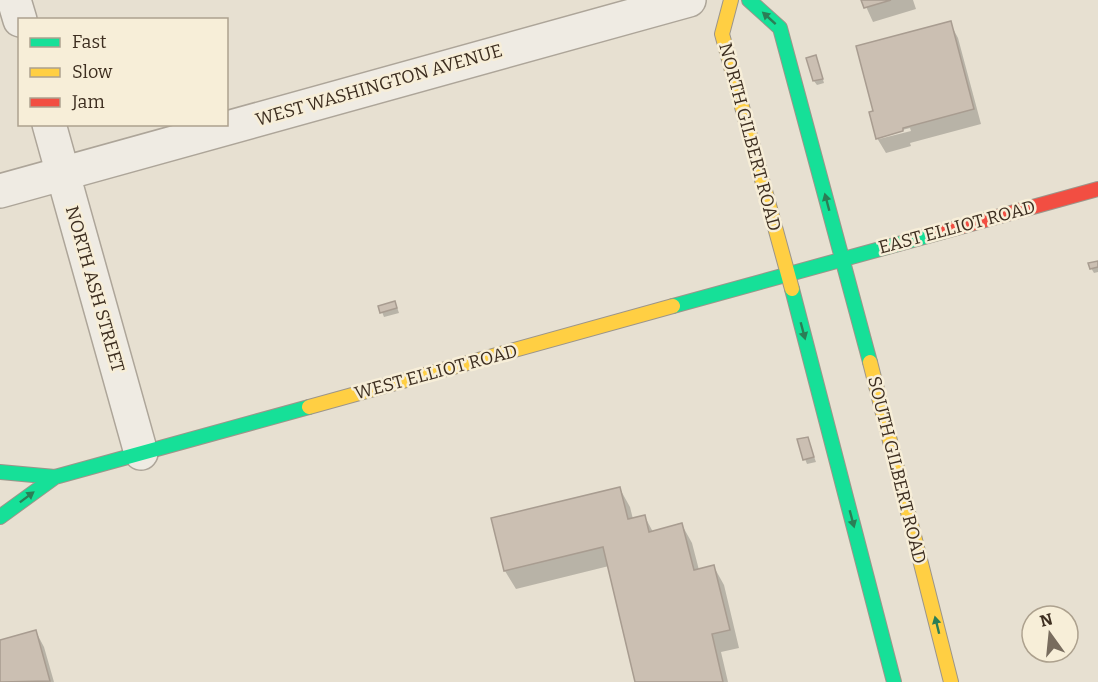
<svg xmlns="http://www.w3.org/2000/svg" width="1098" height="682" viewBox="0 0 1098 682" font-family="Bitter,serif">
<style>
.shadow{fill:#0003;fill-rule:evenodd}
.building{fill:#cbbfb2;stroke:#a89c90;stroke-width:1.5}
.lines{fill:none;stroke-linecap:round;stroke-linejoin:round}
.street-casing{stroke:#ada599;stroke-width:36}
.fast-casing{stroke:#9c958a;stroke-width:16}
.slow-casing{stroke:#9c958a;stroke-width:16}
.jam-casing{stroke:#9c958a;stroke-width:16}
.street{stroke:#efebe3;stroke-width:33}
.fast{stroke:#16e098;stroke-width:14}
.slow{stroke:#ffcf43;stroke-width:14}
.jam{stroke:#f24e42;stroke-width:14}
.oneway{fill:#2b7e56}
.labels{text-anchor:middle;stroke-width:5;stroke-linejoin:round;paint-order:stroke}
.street-label{font-size:18px;fill:#3d2e20;stroke:#f7eed8}
</style>
<rect width="100%" height="100%" fill="#e7e0d1"/>
<path class="shadow" d="M863 0H913L916 9 873 22Z
M950 23 958 38 981 124 910 143 911 146 886 153 877 138ZM910 128 911 131 879 139V136Z
M816 57 824 83 817 85 814 81Z
M1098 262V272L1094 273 1091 268Z
M380 307H397L399 313 384 317Z
M807 438 816 462 807 464 805 459Z
M620 489 630 507 633 519 645 517 653 532 682 525 692 543 699 570 714 567 724 585 739 648 721 652 728 682H636L609 566 516 589 505 571Z
M36 632 44 647 54 682H0V642Z"/>
<path class="building" d="M861 0H891L864 8Z
M951 21 974 109 903 128V131L876 139 869 112 873 111 856 46Z
M816 55 823 79 813 81 806 58Z
M1098 261V267L1090 269 1088 263Z
M395 301 397 308 380 313 378 306Z
M808 437 814 457 803 460 797 439Z
M620 487 628 519 645 515 649 532 682 523 694 570 714 565 730 630 712 634 723 682H635L603 547 504 571 491 518Z
M36 630 50 681 0 682V640Z"/>
<g class="lines">
<defs>
<path id="street" d="M14 0 20 20
M49 124 141 453
M0 191 689 0"/>
<path id="fast" d="M749 0 780 28 870 362
M792 289 894 682
M673 306 942 232
M0 472 55 477
M0 517 55 477 309 407"/>
<path id="slow" d="M731 0 722 34 792 289
M870 362 951 682
M309 407 673 306"/>
<path id="jam" d="M942 232 1098 189"/>
</defs>
<use href="#street" class="street-casing"/>
<use href="#fast" class="fast-casing"/>
<use href="#slow" class="slow-casing"/>
<use href="#jam" class="jam-casing"/>
<use href="#street" class="street"/>
<use href="#fast" class="fast"/>
<use href="#slow" class="slow"/>
<use href="#jam" class="jam"/>
</g>
<defs><path id="oneway-solid" d="M-6-.8H1V-3.2L6.5 0L1 3.2V.8H-6Z" transform="scale(1.5)"/></defs>
<g class="oneway">
<use href="#oneway-solid" transform="translate(769 18) rotate(-138)"/>
<use href="#oneway-solid" transform="translate(827 202) rotate(-105)"/>
<use href="#oneway-solid" transform="translate(803 331) rotate(75)"/>
<use href="#oneway-solid" transform="translate(27 497) rotate(-37)"/>
<use href="#oneway-solid" transform="translate(852 519) rotate(75)"/>
<use href="#oneway-solid" transform="translate(937 625) rotate(-104)"/>
</g>
<g class="labels">
<g class="street-label">
<text transform="translate(379 85) rotate(-16)" y="6">WEST WASHINGTON AVENUE</text>
<text transform="translate(750 137) rotate(75)" y="6">NORTH GILBERT ROAD</text>
<text transform="translate(957 227) rotate(-15)" y="6">EAST ELLIOT ROAD</text>
<text transform="translate(95 289) rotate(74)" y="6">NORTH ASH STREET</text>
<text transform="translate(436 372) rotate(-15)" y="6">WEST ELLIOT ROAD</text>
<text transform="translate(897 470) rotate(76)" y="6">SOUTH GILBERT ROAD</text>
</g>
</g>
<rect x="18" y="18" width="210" height="108" fill="#f7eed8" stroke="#ada18e" stroke-width="1.5"/>
<rect x="30" y="38" width="30" height="9" fill="#16e098" stroke="#ada18e" stroke-width="1.5"/>
<text x="72" y="48" font-size="18" fill="#3d2e20">Fast</text>
<rect x="30" y="68" width="30" height="9" fill="#ffcf43" stroke="#ada18e" stroke-width="1.5"/>
<text x="72" y="78" font-size="18" fill="#3d2e20">Slow</text>
<rect x="30" y="98" width="30" height="9" fill="#f24e42" stroke="#ada18e" stroke-width="1.5"/>
<text x="72" y="108" font-size="18" fill="#3d2e20">Jam</text>
<g transform="translate(1050 634) rotate(345)"><circle r="28" fill="#f7eed8" stroke="#ada18e" stroke-width="1.5"/>
<path d="M0-4.5L10 22L0 15L-10 22Z" fill="#786c5e"/>
<text y="-9" font-size="16" font-weight="bold" text-anchor="middle" fill="#3d2e20">N</text>
</g>
</svg>
